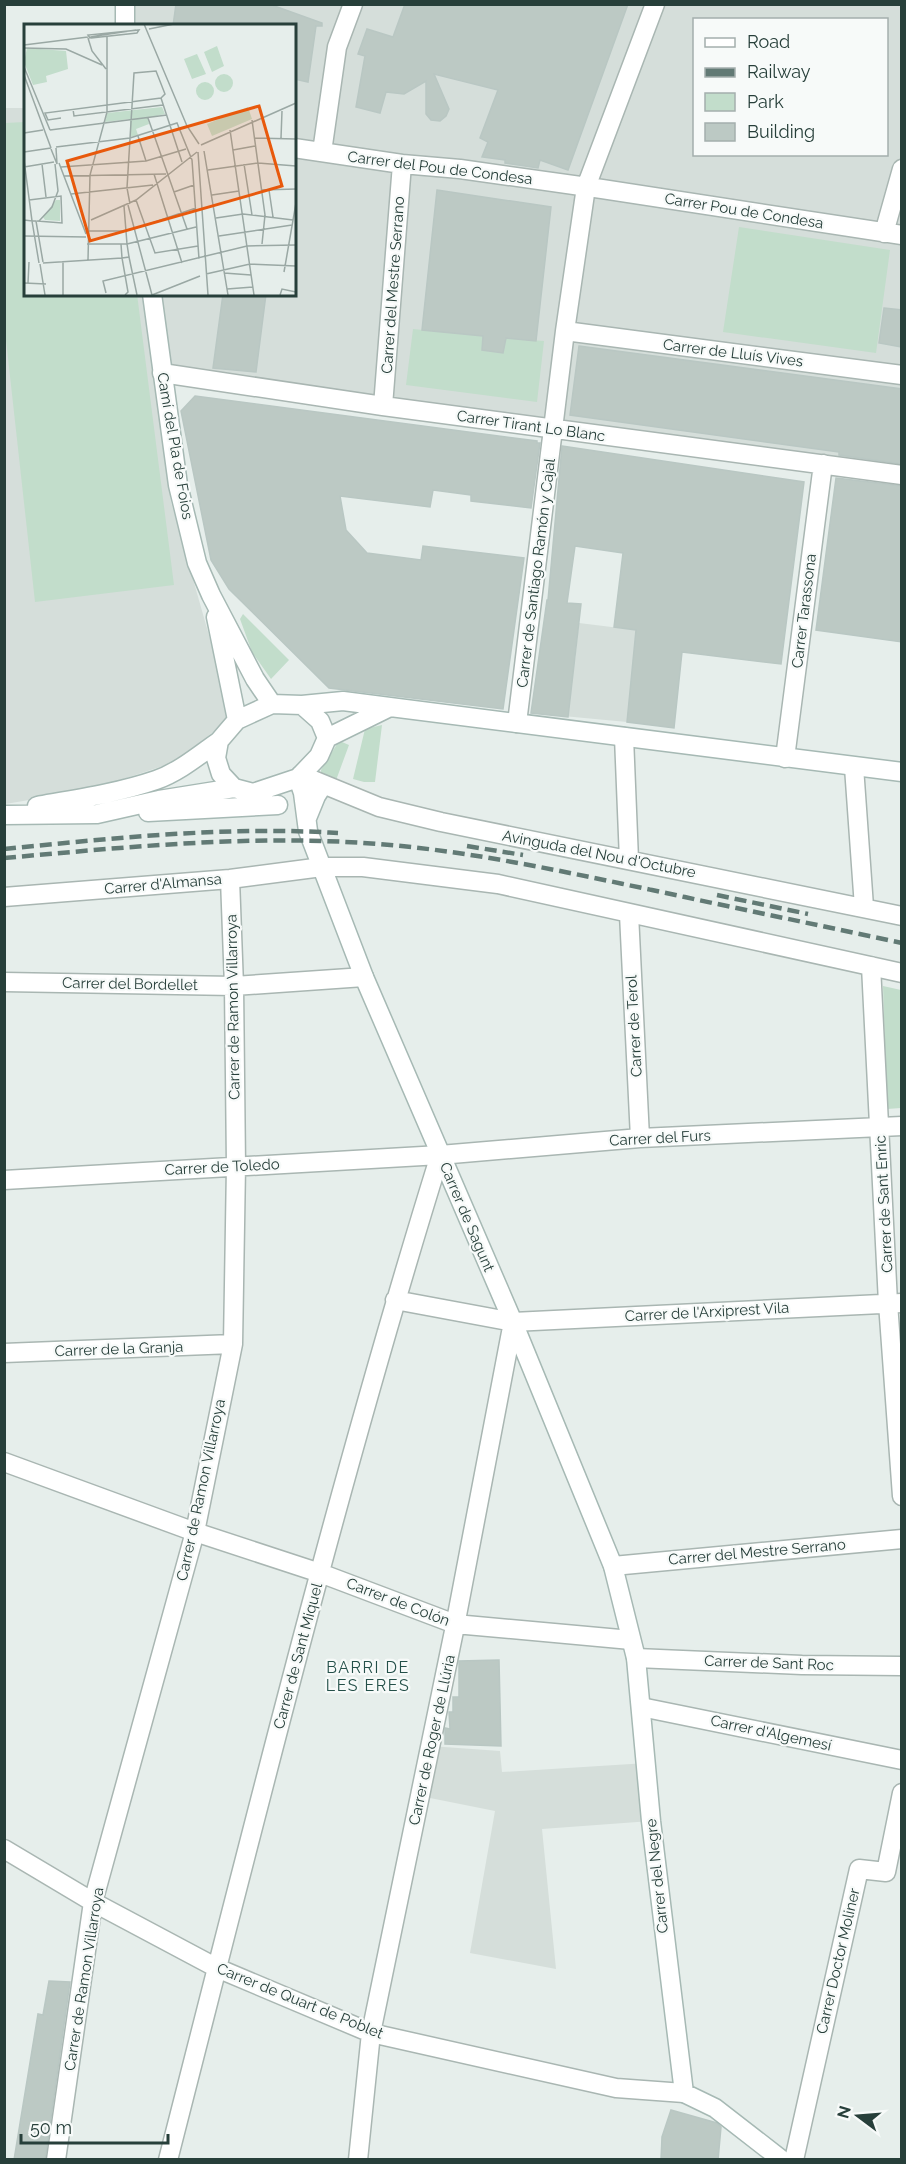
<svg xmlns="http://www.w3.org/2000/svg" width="906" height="2164" viewBox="0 0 906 2164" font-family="Raleway,sans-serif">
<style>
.built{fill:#d5deda;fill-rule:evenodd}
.green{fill:#c2ddcb}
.building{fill:#bcc9c4;stroke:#b9c7c3;stroke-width:1.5}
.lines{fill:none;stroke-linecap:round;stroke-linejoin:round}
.street-casing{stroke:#a9b6b2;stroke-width:21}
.secondary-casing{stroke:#a6b9b4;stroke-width:21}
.street{stroke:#fff;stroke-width:18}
.secondary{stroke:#fff;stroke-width:18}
.rail{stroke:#627a75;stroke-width:4.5;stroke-dasharray:12 6;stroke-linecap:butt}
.labels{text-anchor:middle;stroke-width:4.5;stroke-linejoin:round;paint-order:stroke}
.street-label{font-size:15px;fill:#273f3a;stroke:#f7faf9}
.neighbourhood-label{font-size:16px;letter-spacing:1.5px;fill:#245049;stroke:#f7faf9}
.inset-road{fill:none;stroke:#9aa8a4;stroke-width:1.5}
.view{fill:#e8590c;fill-opacity:0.15;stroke:#e8590c;stroke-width:3}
.inset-edge{fill:none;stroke:#273f3a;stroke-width:3}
</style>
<rect width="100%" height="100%" fill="#e6eeeb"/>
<path class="built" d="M125 5H901V475L162 373 152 294H294V26L125 25ZM694 20H886V154H694Z
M4 108H25L26 294H146L171 502 232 716 178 761 90 790 5 804Z
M579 623 636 630 627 722 531 713 540 657 575 661Z
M430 1746 500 1751 502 1772 647 1763 651 1821 542 1829 556 1969 470 1953 495 1811 420 1796Z"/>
<path class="green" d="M25 122 26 294H137L174 585 35 602 5 331V123Z
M739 227 890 250 876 353 723 332Z
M413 329 483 336 482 350 502 353 506 338 544 341 537 402 406 385Z
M243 614 289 660 271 679 252 652 240 619Z
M382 725 375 782H364L353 779 365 729Z
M342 742 349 745 335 783 321 775V770L337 744Z
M883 986 901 990V1108L887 1109Z"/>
<path class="building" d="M176 4H269L322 23V26H316L308 82 294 79V26H173Z
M405 4H628L568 170 540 160 538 168 505 163V160L482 157 488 142 480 138 498 90 434 74 449 109 446 116 440 121 431 120 426 114V81L404 94 386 92 380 113 356 107 365 56 358 54 367 29 393 37Z
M437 190 551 207 536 341 506 338 503 353 482 350 483 336 422 330Z
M223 294H266L256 372 213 368Z
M884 308 902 310V347L879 343Z
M579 346 902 389V464L839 455V452L570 415Z
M195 396 537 441V443H540L531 508 471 501V495L433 490 430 507 340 496 346 530 367 553 421 560 423 546 524 558 503 709 329 688 229 589 211 560 181 411Z
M562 446 804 482 781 664 682 652 674 728 627 722 636 630 614 627 623 553 575 546 567 603 581 604 568 717 531 713 547 600H548Z
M836 478 902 486V642L816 630Z
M499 1660 501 1746 445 1744V1728L450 1729 449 1712H453V1697H459V1661Z
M49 1981 70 1982 45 2160H14L38 2014 43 2015Z
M671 2110 717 2123 721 2127 718 2160H661L662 2137Z"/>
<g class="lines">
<defs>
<path id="street" d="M294 148 402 164 460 169 602 189 902 235
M322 152 337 47 353 4
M884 233 902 169
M565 331 902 375
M162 373 383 406 902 475
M383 406 402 164
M517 723 565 331 586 187 655 4
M624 737 629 860
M785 758 823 464
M854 767 864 907
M301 775 379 807 441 822 902 916
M4 897 230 879 322 867H363L498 884 902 973
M629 914 640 1138
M871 966 888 1303 902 1496
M4 982 234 986 364 977
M4 1180 440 1155 640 1138 902 1126
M395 1300 513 1322 902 1303
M4 1353 233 1344
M4 1462 195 1532 320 1573 455 1624 631 1640
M613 1566 902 1539
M636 1658 802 1665 902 1666
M641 1707 902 1760
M4 1849 93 1902 217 1968 371 2033 616 2088 684 2093
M56 2160 93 1902 195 1532 233 1344 236 1166 234 986 230 879
M168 2160C254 1824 337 1486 440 1155
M358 2160 371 2033 454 1631 513 1322
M794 2160 859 1869 886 1872 902 1793"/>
<path id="secondary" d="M125 4V26
M152 294 178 485 197 563 211 595 255 679 272 704
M216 617 237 720
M272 704 302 705 320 721 327 738 319 756 298 778 253 793 234 788 221 774 216 758 219 741 237 720Z
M302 705 343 701 902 772
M327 738 390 707
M298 778 303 793 308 831 364 977 513 1322 613 1566 636 1658 651 1821 684 2093 715 2108 782 2160
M37 806C77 799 118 793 156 780 179 772 199 755 219 741
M148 812 278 805
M4 815 97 814 159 800 234 788
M307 818 316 796 323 785"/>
</defs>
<use href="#street" class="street-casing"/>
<use href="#secondary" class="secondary-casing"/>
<use href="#street" class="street"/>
<use href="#secondary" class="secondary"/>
<path class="rail" d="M467 846 523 855
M4 849C115 838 227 826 338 833
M4 858C129 847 253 834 378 844 470 851 561 871 652 890 735 908 818 925 902 943
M717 895 808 914"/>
</g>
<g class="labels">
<g class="street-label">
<text transform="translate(440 168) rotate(7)" y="5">Carrer del Pou de Condesa</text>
<text transform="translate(744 211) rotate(9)" y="5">Carrer Pou de Condesa</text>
<text transform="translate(393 285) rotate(-86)" y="5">Carrer del Mestre Serrano</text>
<text transform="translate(733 353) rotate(7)" y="5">Carrer de Lluís Vives</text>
<text transform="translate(531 426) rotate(8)" y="5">Carrer Tirant Lo Blanc</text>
<text transform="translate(175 446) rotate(80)" y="5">Camí del Pla de Foios</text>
<text transform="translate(536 573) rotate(-83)" y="5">Carrer de Santiago Ramón y Cajal</text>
<text transform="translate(804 611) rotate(-83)" y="5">Carrer Tarassona</text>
<text transform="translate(599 854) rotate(11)" y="5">Avinguda del Nou d'Octubre</text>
<text transform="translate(163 884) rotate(-5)" y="5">Carrer d'Almansa</text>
<text transform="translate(130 984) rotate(1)" y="5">Carrer del Bordellet</text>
<text transform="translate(233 1007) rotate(-91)" y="5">Carrer de Ramon Villarroya</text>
<text transform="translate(634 1026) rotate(-93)" y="5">Carrer de Terol</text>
<text transform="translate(660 1138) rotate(-3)" y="5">Carrer del Furs</text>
<text transform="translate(222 1167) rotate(-3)" y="5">Carrer de Toledo</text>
<text transform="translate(884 1204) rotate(-93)" y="5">Carrer de Sant Enric</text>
<text transform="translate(467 1217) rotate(67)" y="5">Carrer de Sagunt</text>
<text transform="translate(707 1312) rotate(-3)" y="5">Carrer de l'Arxiprest Vila</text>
<text transform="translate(119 1349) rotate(-2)" y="5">Carrer de la Granja</text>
<text transform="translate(201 1490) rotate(-78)" y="5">Carrer de Ramon Villarroya</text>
<text transform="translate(757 1552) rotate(-5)" y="5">Carrer del Mestre Serrano</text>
<text transform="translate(398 1602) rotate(21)" y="5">Carrer de Colón</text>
<text transform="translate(298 1656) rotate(-75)" y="5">Carrer de Sant Miquel</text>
<text transform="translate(769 1663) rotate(2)" y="5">Carrer de Sant Roc</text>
<text transform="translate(771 1733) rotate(12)" y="5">Carrer d'Algemesí</text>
<text transform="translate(432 1740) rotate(-78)" y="5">Carrer de Roger de Llúria</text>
<text transform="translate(657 1876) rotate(-96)" y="5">Carrer del Negre</text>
<text transform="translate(838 1961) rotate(-77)" y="5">Carrer Doctor Moliner</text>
<text transform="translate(84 1979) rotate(-81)" y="5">Carrer de Ramon Villarroya</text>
<text transform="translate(300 2001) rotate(22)" y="5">Carrer de Quart de Poblet</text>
</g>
<g class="neighbourhood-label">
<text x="368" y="1673">BARRI DE<tspan x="368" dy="18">LES ERES</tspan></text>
</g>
</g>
<g transform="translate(24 24)">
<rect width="272" height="272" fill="#e6eeeb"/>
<path d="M193 22 200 42 188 48 180 28ZM3 24 42 27 44 45 22 52 23 58 9 61 0 38ZM173 30 182 50 168 55 160 35ZM191 59a9 9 0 1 1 18 0a9 9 0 1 1-18 0ZM172 67a9 9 0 1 1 18 0a9 9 0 1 1-18 0ZM138 83 141 90 124 94 125 100 112 105 114 111 106 113V95L81 98 83 89ZM224 83 228 95 188 112 183 100ZM32 176H36V197L21 196 19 193Z" fill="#c2ddcb"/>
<path class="inset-road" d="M120 0 163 102 175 120M125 5 150 0M64 14 68 27 82 45M67 14 113 9 115 6 64 11 66 14 67 13 72 12 112 6M0 21 64 13M0 24 42 25 78 41M0 43 26 106M0 51 27 124M137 74 158 138M49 85 50 92 139 81M37 94 24 96 21 89 137 74M124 94 163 205M228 96 241 191 238 220M26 106 143 91M206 106 230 271M0 109 19 106M114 112 122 137M230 114 272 115M257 114 258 87M177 121 272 79M32 123 106 114 153 99 168 136 175 235M27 125 33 140 32 124M209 126 231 122M180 127 204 271M0 128 27 124M174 128 184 271M0 136 8 197 0 196M35 139 62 210M18 140 22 173M220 140 228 191M0 143 30 138M37 143 122 137 162 125M184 146 234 139 272 142M130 150 158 239M40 152 142 150M237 166 272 165M245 166 249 193M150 168 170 161M47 170 129 161M188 171 215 167M5 176 37 172 38 199 13 197M112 176 131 229 174 222M106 180 103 164 110 49 132 47 141 70 137 74M104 181 128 271M100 182 103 220 172 203M192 194 219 190 269 196M67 196 112 176 173 128M15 197 28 183 34 167 31 140M122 201 172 184M63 207H102M0 212 62 213M195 212 268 201M63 220H97M105 233 113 271M64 236 66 151 83 88V12M39 237V271M15 239 8 197H12L19 238M19 239 98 234 105 233 103 220H97L98 234 104 268 101 271M16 240 21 271M260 248 272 179M200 249 227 251M182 250 226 240 272 242M0 259 22 260M4 259 5 238M203 265 229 263M82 269 79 257 223 222 272 221M128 271 176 252M256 271 258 265 272 268"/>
<path class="view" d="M235 82 258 162 66 217 43 137Z"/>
<rect width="272" height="272" class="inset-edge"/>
</g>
<rect width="906" height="2164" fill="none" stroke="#273f3a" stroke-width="12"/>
<rect x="693" y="18" width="195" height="138" fill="#f7faf9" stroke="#a4afad" stroke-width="1.5"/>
<rect x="705" y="38" width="30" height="9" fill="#ffffff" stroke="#a4afad" stroke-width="1.5"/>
<text x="747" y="48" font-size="18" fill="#273f3a">Road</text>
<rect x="705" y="68" width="30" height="9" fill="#627a75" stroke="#a4afad" stroke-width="1.5"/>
<text x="747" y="78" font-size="18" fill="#273f3a">Railway</text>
<rect x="705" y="93" width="30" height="18" fill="#c2ddcb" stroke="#a4afad" stroke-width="1.5"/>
<text x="747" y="108" font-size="18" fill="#273f3a">Park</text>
<rect x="705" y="123" width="30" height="18" fill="#bcc9c4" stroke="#a4afad" stroke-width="1.5"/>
<text x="747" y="138" font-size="18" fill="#273f3a">Building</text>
<g transform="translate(858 2116) rotate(286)" stroke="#f7faf9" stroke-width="4.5" paint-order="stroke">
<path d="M0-4.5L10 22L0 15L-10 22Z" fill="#273f3a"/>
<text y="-9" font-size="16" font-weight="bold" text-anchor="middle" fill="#273f3a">N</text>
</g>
<path d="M21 2134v9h147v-9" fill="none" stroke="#273f3a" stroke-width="3"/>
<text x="30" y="2134" font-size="18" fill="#273f3a" stroke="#f7faf9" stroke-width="4.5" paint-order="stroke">50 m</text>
</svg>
